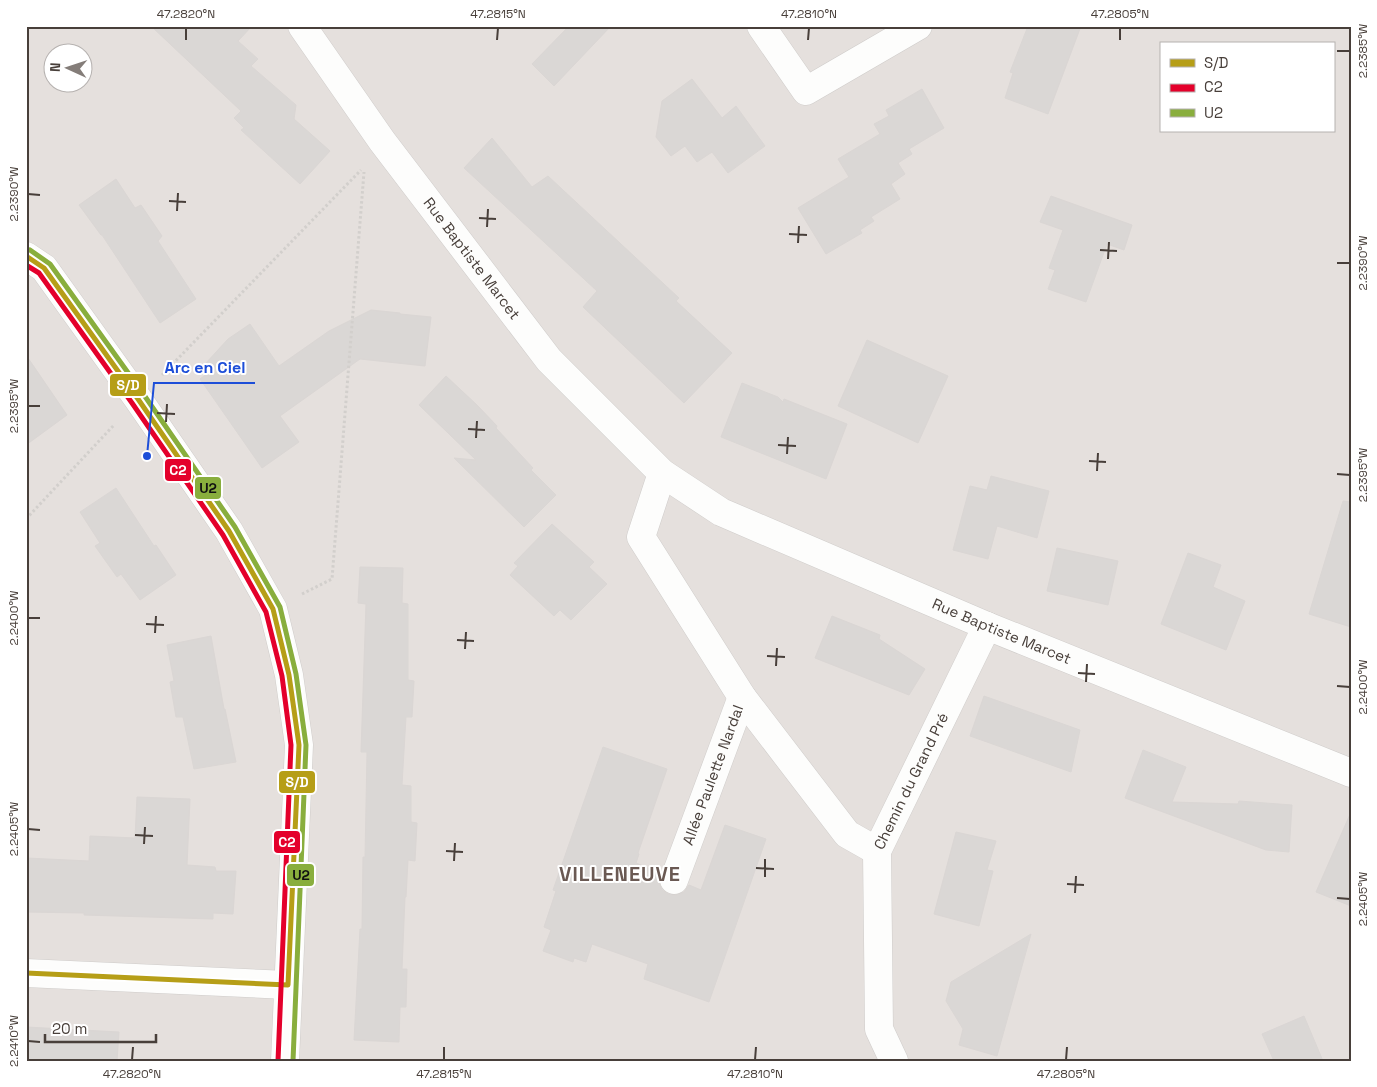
<svg xmlns="http://www.w3.org/2000/svg" width="1377" height="1087" viewBox="0 0 1377 1087" font-family="'Space Grotesk',sans-serif">
<style>
.residential{fill:#e5e0dd;fill-rule:evenodd}
.building{fill:#dad7d5;stroke:#dad6d4}
.lines{fill:none;stroke-linecap:round;stroke-linejoin:round}
.minor-casing{stroke:#cfccca;stroke-width:29}
.tertiary-casing{stroke:#cfccca;stroke-width:29}
.path{stroke:#d2cfcc;stroke-width:3;stroke-dasharray:2.5 2.5;stroke-linecap:butt}
.minor{stroke:#fdfdfc;stroke-width:28}
.tertiary{stroke:#fdfdfc;stroke-width:28}
.bus-1-casing{stroke:#fff;stroke-width:9}
.bus-2-casing{stroke:#fff;stroke-width:9}
.bus-3-casing{stroke:#fff;stroke-width:9}
.bus-1{stroke:#b69e17;stroke-width:5}
.bus-2{stroke:#e4002b;stroke-width:5}
.bus-3{stroke:#89ae3d;stroke-width:5}
.ticks{fill:none;stroke:#483f3a;stroke-width:2}
.labels{text-anchor:middle;stroke-width:4;stroke-linejoin:round;paint-order:stroke}
.street-label{font-size:15px;fill:#483f3a;stroke:#fff}
.district-label{font-size:20px;font-weight:bold;letter-spacing:1px;fill:#6a5953;stroke:#fff}
.leader{fill:none;stroke:#1d4ed8;stroke-width:2}
.callout-dot{fill:#1d4ed8;stroke:#fff;stroke-width:2}
.callout-label{font-size:16px;text-anchor:middle;font-weight:bold;fill:#1d4ed8;stroke:#fff;stroke-width:4;stroke-linejoin:round;paint-order:stroke}
.line-badge{stroke:#fff;stroke-width:2}
.badge-label{font-size:14px;text-anchor:middle;font-weight:bold;fill:#fff}
.pale-badge-label{font-size:14px;text-anchor:middle;font-weight:bold;fill:#111}
.neatline{fill:none;stroke:#483f3a;stroke-width:2}
.ticks-label{font-size:12px;text-anchor:middle;fill:#483f3a}
</style>
<rect width="100%" height="100%" fill="#f2f0ee"/>
<path class="residential" d="M26 26H1351V1061H26ZM1161 44H1333V131H1161ZM52 52H82V82H52Z"/>
<path class="building" d="M151 26H252L238 41 258 59 251 66 296 105 294 119 330 151 300 184 241 130 244 128 234 118 241 111Z
M569 26H611L554 86 532 64Z
M1028 26H1081L1048 114 1005 98 1013 73 1010 72Z
M692 79 722 118 736 106 765 146 728 173 712 152 697 162 685 146 671 156 656 137 662 101Z
M922 89 944 128 909 149 912 154 898 163 905 174 891 184 900 199 871 217 874 221 860 230 862 233 826 254 798 208 849 177 838 159 880 134 874 124 889 116 886 110Z
M492 138 532 187 548 176 679 298 676 301 732 353 684 403 583 307 597 291 464 168Z
M116 179 135 208 141 205 162 236 158 241 196 299 160 323 102 235H101L79 205Z
M1051 196 1132 225 1124 250 1107 244 1086 302 1048 289 1055 270 1049 268 1063 230 1040 222Z
M371 310 400 313V314L431 317 425 366 360 359 280 416 299 442 262 468 200 379 211 371 206 363 228 339 250 324 279 366 329 331Z
M867 340 948 376 918 443 838 406Z
M26 355 67 415 26 445Z
M446 376 477 405 497 426 496 428 533 468 531 470 556 495 524 527 454 458 476 460 419 405Z
M742 383 778 397 783 402 784 399 847 424 826 479 721 437Z
M991 476 1049 491 1037 538 997 526 988 559 953 550 970 486 987 490Z
M116 488 154 546 156 545 176 575 140 600 121 574 117 577 95 546 100 543 80 512Z
M1343 501 1351 502V627L1309 614Z
M552 524 594 562 589 567 607 584 571 620 560 610 554 616 510 575 518 566 514 563Z
M1057 548 1118 561 1108 605 1047 591Z
M1188 553 1221 565 1213 587 1245 601 1226 650 1161 624Z
M360 567 403 568 402 603 408 604V680L414 681 412 717H406L402 785 411 786V822L417 823 415 861 408 860 406 897H405L402 969H407L406 1007H400L399 1042 354 1040 360 929H362L363 857H365L367 752H361L366 604 358 603Z
M832 616 880 635 879 639 925 669 909 695 815 658Z
M211 636 224 709H225L236 762 194 769 183 717H176L170 682 174 681 167 645Z
M984 696 1080 730 1071 772 970 736Z
M603 747 667 769 638 853 639 854 636 863 660 873 659 883 662 890 668 894 676 895 684 892 689 885 701 890 725 825 766 839 709 1002 644 979 648 964 592 944 586 962 574 958 573 962 543 951 551 930 544 927 556 891 553 890Z
M1143 750 1186 767 1172 802 1238 804 1239 801 1292 805 1289 852 1266 850 1125 798Z
M137 797 190 799 187 865 215 867 216 871H236L233 914 213 913V919L84 915V913L26 912V858L89 861 90 836 135 838Z
M1351 812V906L1316 892Z
M956 832 996 841 987 870 993 871 979 926 934 914Z
M1031 934 997 1056 959 1045 963 1029 946 1001 951 982Z
M1304 1016 1323 1061H1274L1262 1034Z
M26 1027 119 1032 117 1061H26Z"/>
<g class="lines">
<defs>
<g id="minor">
<path id="s1" d="M302 26 382 141 549 360 662 473 721 512 987 626 1351 773"/>
<path d="M761 26 806 91 918 26"/>
<path d="M662 473 641 537 742 697 847 834 877 851"/>
<path id="s2" d="M674 880 742 697"/>
<path d="M26 973 288 985"/>
<path id="s3" d="M894 1061 879 1029 877 851 987 626"/>
</g>
<path id="tertiary" d="M26 256 44 268 138 399 229 531 273 609 289 675 299 745 285 1061"/>
</defs>
<use href="#minor" class="minor-casing"/>
<use href="#tertiary" class="tertiary-casing"/>
<path class="path" d="M162 375 361 170
M26 519 114 425
M302 594 332 579 364 172"/>
<use href="#minor" class="minor"/>
<use href="#tertiary" class="tertiary"/>
<defs>
<path id="bus-1" d="M26 256 44 268 138 399 229 531 273 609 289 675 299 745 288 985
M26 973 288 985"/>
<path id="bus-2" d="M26 265 39 273 132 403 223 535 266 612 282 676 291 745 278 1061"/>
<path id="bus-3" d="M30 250 50 264 144 395 235 527 280 607 296 674 306 745 293 1061"/>
</defs>
<use href="#bus-1" class="bus-1-casing"/>
<use href="#bus-2" class="bus-2-casing"/>
<use href="#bus-3" class="bus-3-casing"/>
<use href="#bus-1" class="bus-1"/>
<use href="#bus-2" class="bus-2"/>
<use href="#bus-3" class="bus-3"/>
</g>
<path class="ticks" d="M186 40V28M497 40 498 28M808 40 809 28M1120 40V28M1337 51H1350M28 194 40 195M169 201 186 202M177 211 178 193M479 218 496 219M487 227 488 209M789 234 807 235M798 243 799 226M1100 250 1117 251M1108 259 1109 242M1337 263H1350M28 406H40M157 413 175 414M166 422 167 404M468 429 485 430M476 438 477 421M778 445 796 446M787 454 788 437M1089 461 1106 462M1097 471 1098 453M1337 474 1350 475M28 618H40M146 624 164 625M155 633 156 616M457 640 474 641M465 649 466 632M767 656 785 657M776 666 777 648M1078 673 1095 674M1086 682 1087 664M1337 686 1350 687M28 829 40 830M135 835 153 836M144 844 145 827M446 851 463 852M454 861 455 843M756 868 774 869M765 877V859M1067 884 1084 885M1075 893 1076 876M1337 898 1350 899M28 1041 40 1042M132 1060 133 1047M444 1060V1047M755 1060 756 1047M1066 1060 1067 1047"/>
<g class="labels">
<g class="street-label">
<text dy="5" stroke="none"><textPath href="#s1" startOffset="288">Rue Baptiste Marcet</textPath></text>
<text dy="5" stroke="none"><textPath href="#s1" startOffset="951">Rue Baptiste Marcet</textPath></text>
<text dy="5" stroke="none"><textPath href="#s2" startOffset="112">Allée Paulette Nardal</textPath></text>
<text dy="5" stroke="none"><textPath href="#s3" startOffset="291">Chemin du Grand Pré</textPath></text>
</g>
<g class="district-label">
<text x="620" y="881">VILLENEUVE</text>
</g>
</g>
<path class="leader" d="M147 456L154 383H255"/>
<circle class="callout-dot" cx="147" cy="456" r="5"/>
<g class="callout-label">
<text x="205" y="373">Arc en Ciel</text>
</g>
<g class="line-badge">
<rect x="109" y="373" width="38" height="24" rx="5" fill="#b69e17"/>
<rect x="164" y="458" width="28" height="24" rx="5" fill="#e4002b"/>
<rect x="194" y="476" width="28" height="24" rx="5" fill="#89ae3d"/>
<rect x="278" y="770" width="38" height="24" rx="5" fill="#b69e17"/>
<rect x="273" y="830" width="28" height="24" rx="5" fill="#e4002b"/>
<rect x="286" y="863" width="29" height="24" rx="5" fill="#89ae3d"/>
</g>
<g class="badge-label">
<text x="128" y="390">S/D</text>
<text x="178" y="475">C2</text>
<text x="297" y="787">S/D</text>
<text x="287" y="847">C2</text>
</g>
<g class="pale-badge-label">
<text x="208" y="493">U2</text>
<text x="301" y="880">U2</text>
</g>
<rect width="1377" height="1087" fill="none" stroke="#ffffff" stroke-width="55"/>
<rect x="1160" y="42" width="175" height="90" fill="#ffffff" stroke="#b6b2b0"/>
<rect x="1170" y="59" width="25" height="8" fill="#b69e17" stroke="#b6b2b0"/>
<text x="1204" y="68" font-size="15" fill="#483f3a">S/D</text>
<rect x="1170" y="84" width="25" height="8" fill="#e4002b" stroke="#b6b2b0"/>
<text x="1204" y="92" font-size="15" fill="#483f3a">C2</text>
<rect x="1170" y="109" width="25" height="8" fill="#89ae3d" stroke="#b6b2b0"/>
<text x="1204" y="118" font-size="15" fill="#483f3a">U2</text>
<g transform="translate(68 68) rotate(273)"><circle r="24" fill="#ffffff" stroke="#b6b2b0"/>
<path d="M0-4L9 19L0 12L-9 19Z" fill="#847d79"/>
<text y="-8" font-size="14" font-weight="bold" text-anchor="middle" fill="#483f3a">N</text>
</g>
<path d="M45 1034v8h111v-8" fill="none" stroke="#483f3a" stroke-width="2.5"/>
<text x="52" y="1034" font-size="15" fill="#483f3a" stroke="#ffffff" stroke-width="4" paint-order="stroke">20 m</text>
<rect x="28" y="28" width="1322" height="1032" class="neatline"/>
<g class="ticks-label">
<text x="186" y="18">47.2820°N</text>
<text x="498" y="18">47.2815°N</text>
<text x="809" y="18">47.2810°N</text>
<text x="1120" y="18">47.2805°N</text>
<text transform="translate(1363 51) rotate(-90)" y="4">2.2385°W</text>
<text transform="translate(14 194) rotate(-90)" y="4">2.2390°W</text>
<text transform="translate(1363 263) rotate(-90)" y="4">2.2390°W</text>
<text transform="translate(14 406) rotate(-90)" y="4">2.2395°W</text>
<text transform="translate(1363 475) rotate(-90)" y="4">2.2395°W</text>
<text transform="translate(14 618) rotate(-90)" y="4">2.2400°W</text>
<text transform="translate(1363 687) rotate(-90)" y="4">2.2400°W</text>
<text transform="translate(14 829) rotate(-90)" y="4">2.2405°W</text>
<text transform="translate(1363 899) rotate(-90)" y="4">2.2405°W</text>
<text transform="translate(14 1041) rotate(-90)" y="4">2.2410°W</text>
<text x="132" y="1078">47.2820°N</text>
<text x="444" y="1078">47.2815°N</text>
<text x="755" y="1078">47.2810°N</text>
<text x="1066" y="1078">47.2805°N</text>
</g>
</svg>
